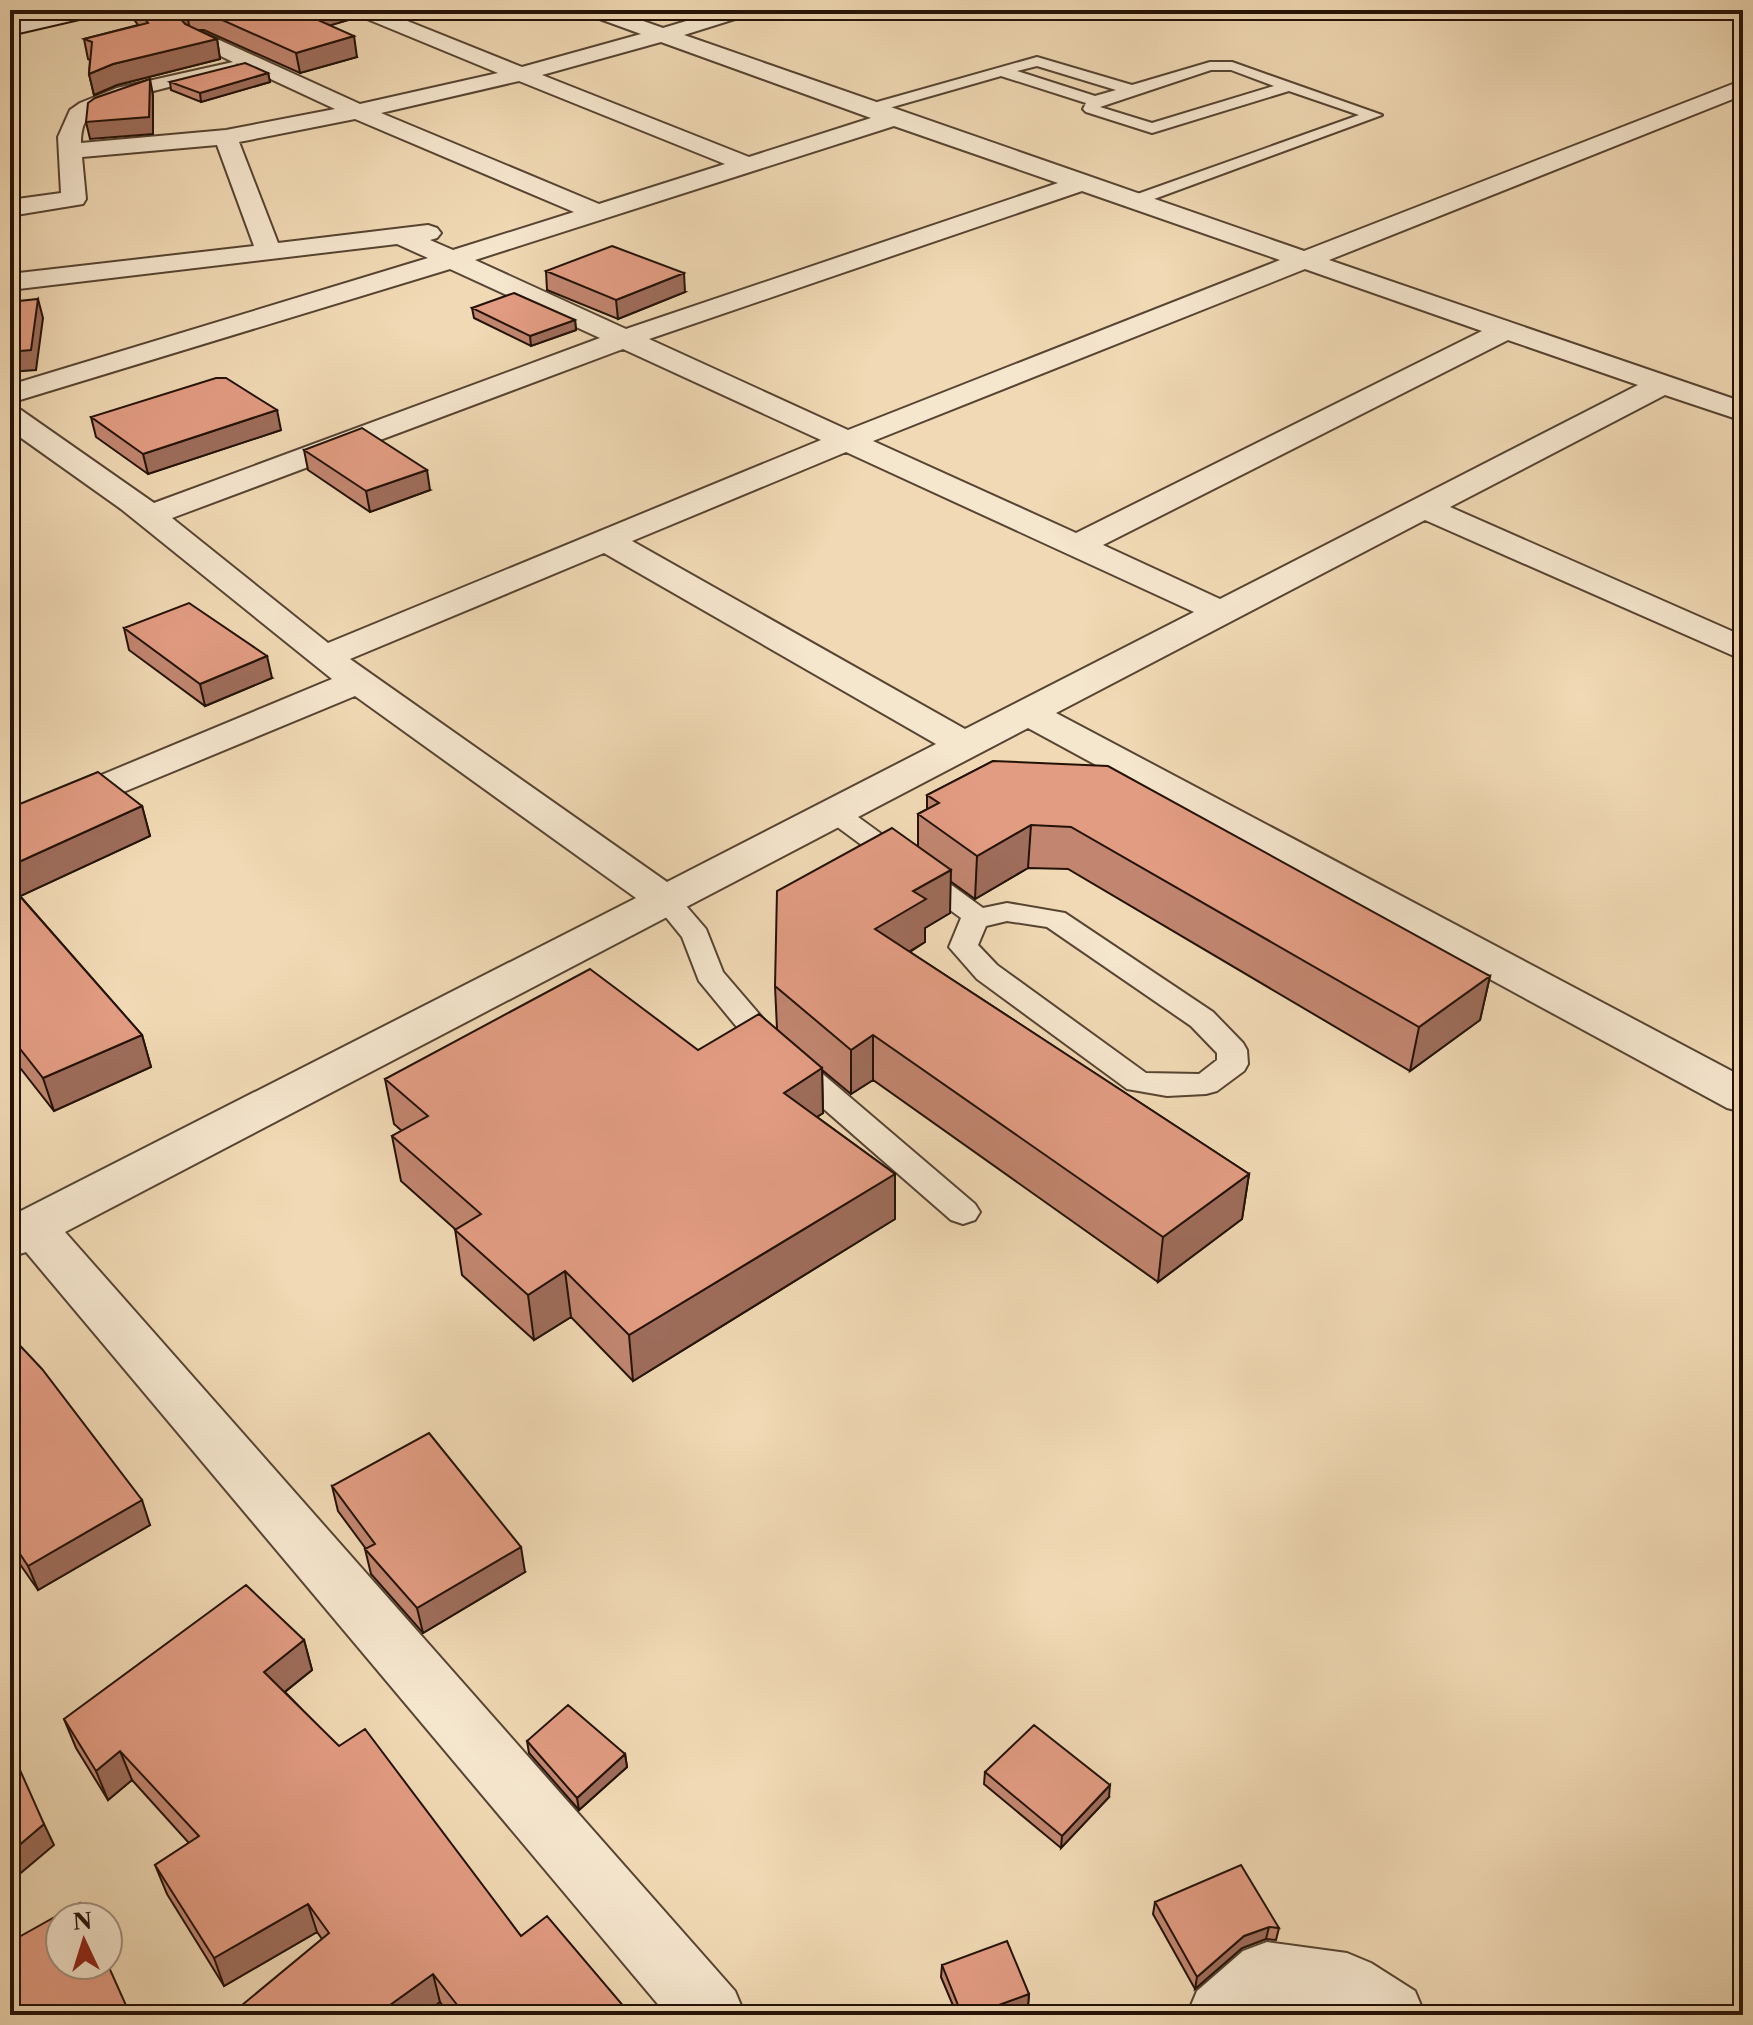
<svg xmlns="http://www.w3.org/2000/svg" width="1753" height="2025" viewBox="0 0 1753 2025" font-family="'Libre Caslon Text',serif">
<style>
.lines{fill:none;stroke-linecap:round;stroke-linejoin:round}
.lane-casing{stroke:#574432;stroke-width:4}
.street-casing{stroke:#574432;stroke-width:4}
.secondary-casing{stroke:#241207;stroke-width:4}
.lane{fill:#f5e6ce;fill-rule:evenodd}
.street{fill:#f5e6ce;fill-rule:evenodd}
.secondary{fill:#f5e6ce;fill-rule:evenodd}
.wall{fill:#c28670;stroke:#241207;stroke-width:2}
.shaded-wall{fill:#9e6d5b;stroke:#241207;stroke-width:2}
.building{fill:#e29c82;stroke:#241207;stroke-width:2}
</style>
<rect width="100%" height="100%" fill="#f0d9b4"/>
<filter id="stains"><feTurbulence type="fractalNoise" baseFrequency=".0025" numOctaves="4"/><feColorMatrix values="0 0 0 0 .2 0 0 0 0 .09 0 0 0 0 .02 0 0 0 .5 -.17"/></filter>
<radialGradient id="worn" r=".72"><stop offset=".6" stop-color="#630" stop-opacity="0"/><stop offset="1" stop-color="#630" stop-opacity=".3"/></radialGradient>
<g class="lines">
<defs>
<path id="lane" d="M1037 57 1132 85 1210 62H1232L1382 115 1135 206 1126 201 1129 197 1359 115 1289 91 1152 133 1086 112 1083 109 1086 103 1001 76 868 114 860 109 863 106ZM1037 66 1116 90 1095 96 1017 71ZM1211 70H1231L1274 86 1152 123 1100 107Z
M834 804 843 806 983 908 1007 903 1065 913 1213 1012 1243 1043 1247 1050 1248 1064 1244 1071 1217 1091 1206 1094 1167 1096 1127 1089 977 979 949 947 961 918 825 818 821 812 825 806ZM1007 921 1047 927 1191 1026 1217 1053V1060L1199 1074 1146 1073 997 965 978 945 986 926Z
M665 890 675 893 706 929 723 972 777 1035 975 1204 980 1212 975 1220 963 1224 951 1220 755 1049 699 981 682 937 651 899 655 893Z"/>
<path id="street" d="M352 10H380L522 67 641 34 586 14 583 10H612L663 28 723 10H754L751 14 684 35 1304 251 1743 80V95L1329 260 1743 402V421L1665 395 1450 507 1743 636V660L1425 520 1056 713 1743 1077V1112L1727 1108 1028 728 65 1232 735 1991 745 2015H667L26 1252 10 1257V1218L15 1214 636 898 355 696 10 839V813L332 679 121 509 10 430V407L21 410 154 503 600 338 450 269 10 403V385L428 258 397 244 10 290V274L254 246 217 145 82 157 86 199 83 204 10 216V200L61 193 58 137 70 110 80 103 117 88 233 62 190 41 186 37 190 33H204L360 104 498 73 355 14ZM661 42 871 118 749 157 542 75ZM236 63 335 109 226 130 81 143C81 135 82 125 87 119 108 96 204 80 236 72L239 67ZM519 81 725 164 599 204 381 113ZM355 119 574 212 453 250 430 240 437 238 441 233 437 228 428 225 278 243 239 142ZM894 126 1058 183 626 329 475 260ZM1082 191 1280 260 848 430 649 339ZM1305 269 1482 331 1076 533 873 441ZM1508 340 1638 385 1220 599 1103 545ZM623 349 821 440 328 643 172 518ZM846 452 1194 612 965 729 632 541ZM604 553 936 744 667 882 350 659Z
M1267 1942 1347 1953 1371 1963 1415 1991 1425 2015H1323L1278 2008 1271 2015H1187L1197 1991 1243 1951Z"/>
<path id="secondary" d="M67 10H104L101 14 10 35V23Z"/>
</defs>
<use href="#lane" class="lane-casing"/>
<use href="#street" class="street-casing"/>
<use href="#secondary" class="secondary-casing"/>
<use href="#lane" class="lane"/>
<use href="#street" class="street"/>
<use href="#secondary" class="secondary"/>
</g>
<path class="wall" d="M127 10H354L355 18 330 25 357 57 300 73 204 30H198L217 39 220 59 117 85 94 95 89 74 90 60 88 59 84 39 138 25Z
M268 73 270 82 201 102 171 90 170 82Z
M546 271 685 292 618 319 547 290Z
M472 308 575 320 576 330 531 346 474 318Z
M91 417 281 430 148 474 96 437Z
M304 450 430 490 370 512 308 470Z
M124 628 272 678 205 706 129 650Z
M993 761 1490 976 1480 1020 1410 1071 1068 869 1028 868 975 899 950 881V913L925 928V942L910 952 1249 1174 1242 1219 1158 1282 873 1080 851 1094 822 1070 823 1113 817 1117 895 1174V1219L633 1381 571 1317 534 1340 462 1275 455 1229 401 1181 392 1136 402 1131 394 1124 385 1079 698 1050 777 1029 775 986 918 847V814L927 809V795Z
M142 806 150 836 20 896 142 1035 151 1067 54 1111 10 1055V808Z
M10 1335 150 1525 38 1590 10 1550Z
M332 1486 525 1572 423 1633 371 1574 365 1549H366L338 1511Z
M304 1640 312 1670 285 1692 521 1936 631 2015H450L440 2002 322 1939 317 1932 224 1986 167 1894 155 1865 189 1843 132 1780 108 1800 76 1748 64 1719Z
M527 1741 625 1754 627 1767 579 1810 529 1753Z
M985 1772 1109 1797 1061 1848 984 1784Z
M1155 1902 1279 1928 1276 1940 1266 1939 1242 1948 1195 1989 1153 1914Z
M942 1965 1029 1994 1028 2006 1003 2015H957L941 1977Z"/>
<path class="shaded-wall" d="M186 10 190 30 179 17Z
M311 10H354L355 18 305 33 302 13Z
M354 36 357 57 300 73 296 53Z
M217 39 220 59 117 85 94 95 89 74 113 64Z
M268 73 270 82 201 102 200 93Z
M150 79 153 95V134L90 139 86 122Z
M684 273 685 292 618 319 616 300Z
M38 299 43 318 36 370 10 372V352Z
M575 320 576 330 531 346 530 336Z
M277 410 281 430 148 474 143 454Z
M427 470 430 490 370 512 366 491Z
M14 637 20 659 10 662V638Z
M267 656 272 678 205 706 200 684Z
M142 806 150 836 10 901V866Z
M1031 825 1028 868 975 899 977 856Z
M951 870 950 913 925 928V942L875 972V929L913 891Z
M1490 976 1480 1020 1410 1071 1419 1027Z
M142 1035 151 1067 54 1111 43 1078Z
M873 1035V1080L851 1094V1050Z
M822 1068 823 1113 786 1137 784 1093Z
M895 1174V1219L633 1381 629 1335Z
M1249 1174 1242 1219 1158 1282 1163 1237Z
M565 1271 571 1317 534 1340 528 1295Z
M142 1500 150 1525 38 1590 28 1566Z
M521 1547 525 1572 423 1633 417 1608Z
M304 1640 312 1670 273 1701 264 1672Z
M120 1751 132 1780 108 1800 96 1771Z
M625 1754 627 1767 579 1810 577 1798Z
M1110 1785 1109 1797 1061 1848 1062 1836Z
M44 1824 54 1845 10 1882V1853Z
M308 1904 317 1932 224 1986 214 1958Z
M1269 1927 1266 1939 1242 1948 1195 1989 1197 1977 1244 1936Z
M433 1974 440 2002 423 2015H376Z
M1029 1994 1028 2006 1003 2015H971Z"/>
<path class="building" d="M138 10H311L302 13 354 36 296 53 200 10H186L179 17 185 24 217 39 113 64 89 74 92 42 84 39 148 23Z
M245 63 268 73 200 93 170 82Z
M150 79 149 117 86 122 88 103 95 98Z
M612 246 684 273 616 300 546 271Z
M514 293 575 320 530 336 472 308Z
M38 299 31 350 10 352V302Z
M216 378H226L277 410 143 454 91 417Z
M362 428 427 470 366 491 304 450Z
M189 603 267 656 200 684 124 628Z
M993 761 1108 766 1490 976 1419 1027 1071 827 1031 825 977 856 918 814 939 803 927 795Z
M98 772 142 806 10 866V808Z
M892 828 951 870 913 891 926 899 875 929 1249 1174 1163 1237 873 1035 851 1050 775 986 777 891Z
M10 885 142 1035 43 1078 10 1036Z
M590 969 698 1050 759 1014 822 1068 784 1093 895 1174 629 1335 565 1271 528 1295 455 1230 481 1214 392 1136 428 1116 385 1079Z
M10 1335 42 1369 142 1500 28 1566 10 1539Z
M429 1433 521 1547 417 1608 365 1549 375 1544 332 1486Z
M246 1585 304 1640 264 1672 339 1746 365 1729 521 1936 547 1916 631 2015H465L433 1974 376 2015H230L329 1933 308 1904 214 1958 155 1865 199 1836 120 1751 96 1771 64 1719Z
M568 1705 625 1754 577 1798 527 1741Z
M1034 1725 1110 1785 1062 1836 985 1772Z
M10 1760 20 1770 44 1824 10 1853Z
M1241 1865 1279 1928 1269 1927 1244 1936 1197 1977 1155 1902Z
M80 1903 86 1917H60V1965H108L129 2012 124 2015H10V1942Z
M1007 1941 1029 1994 971 2015H962L942 1965Z"/>
<rect width="1753" height="2025" fill="none" stroke="#f0d9b4" stroke-width="40"/>
<rect x="12" y="12" width="1729" height="2001" fill="none" stroke="#241207" stroke-width="4"/>
<rect x="20" y="20" width="1713" height="1985" fill="none" stroke="#241207" stroke-width="2"/>
<g transform="translate(84 1941) rotate(356)"><circle r="38" fill="#f5e6ce" stroke="#a1917e" stroke-width="2"/>
<path d="M0-6L14 30L0 20L-14 30Z" fill="#8f2418"/>
<text y="-12" font-size="22" font-weight="bold" text-anchor="middle" fill="#241207">N</text>
</g>
<rect width="100%" height="100%" filter="url(#stains)"/>
<rect width="100%" height="100%" fill="url(#worn)"/>
</svg>
